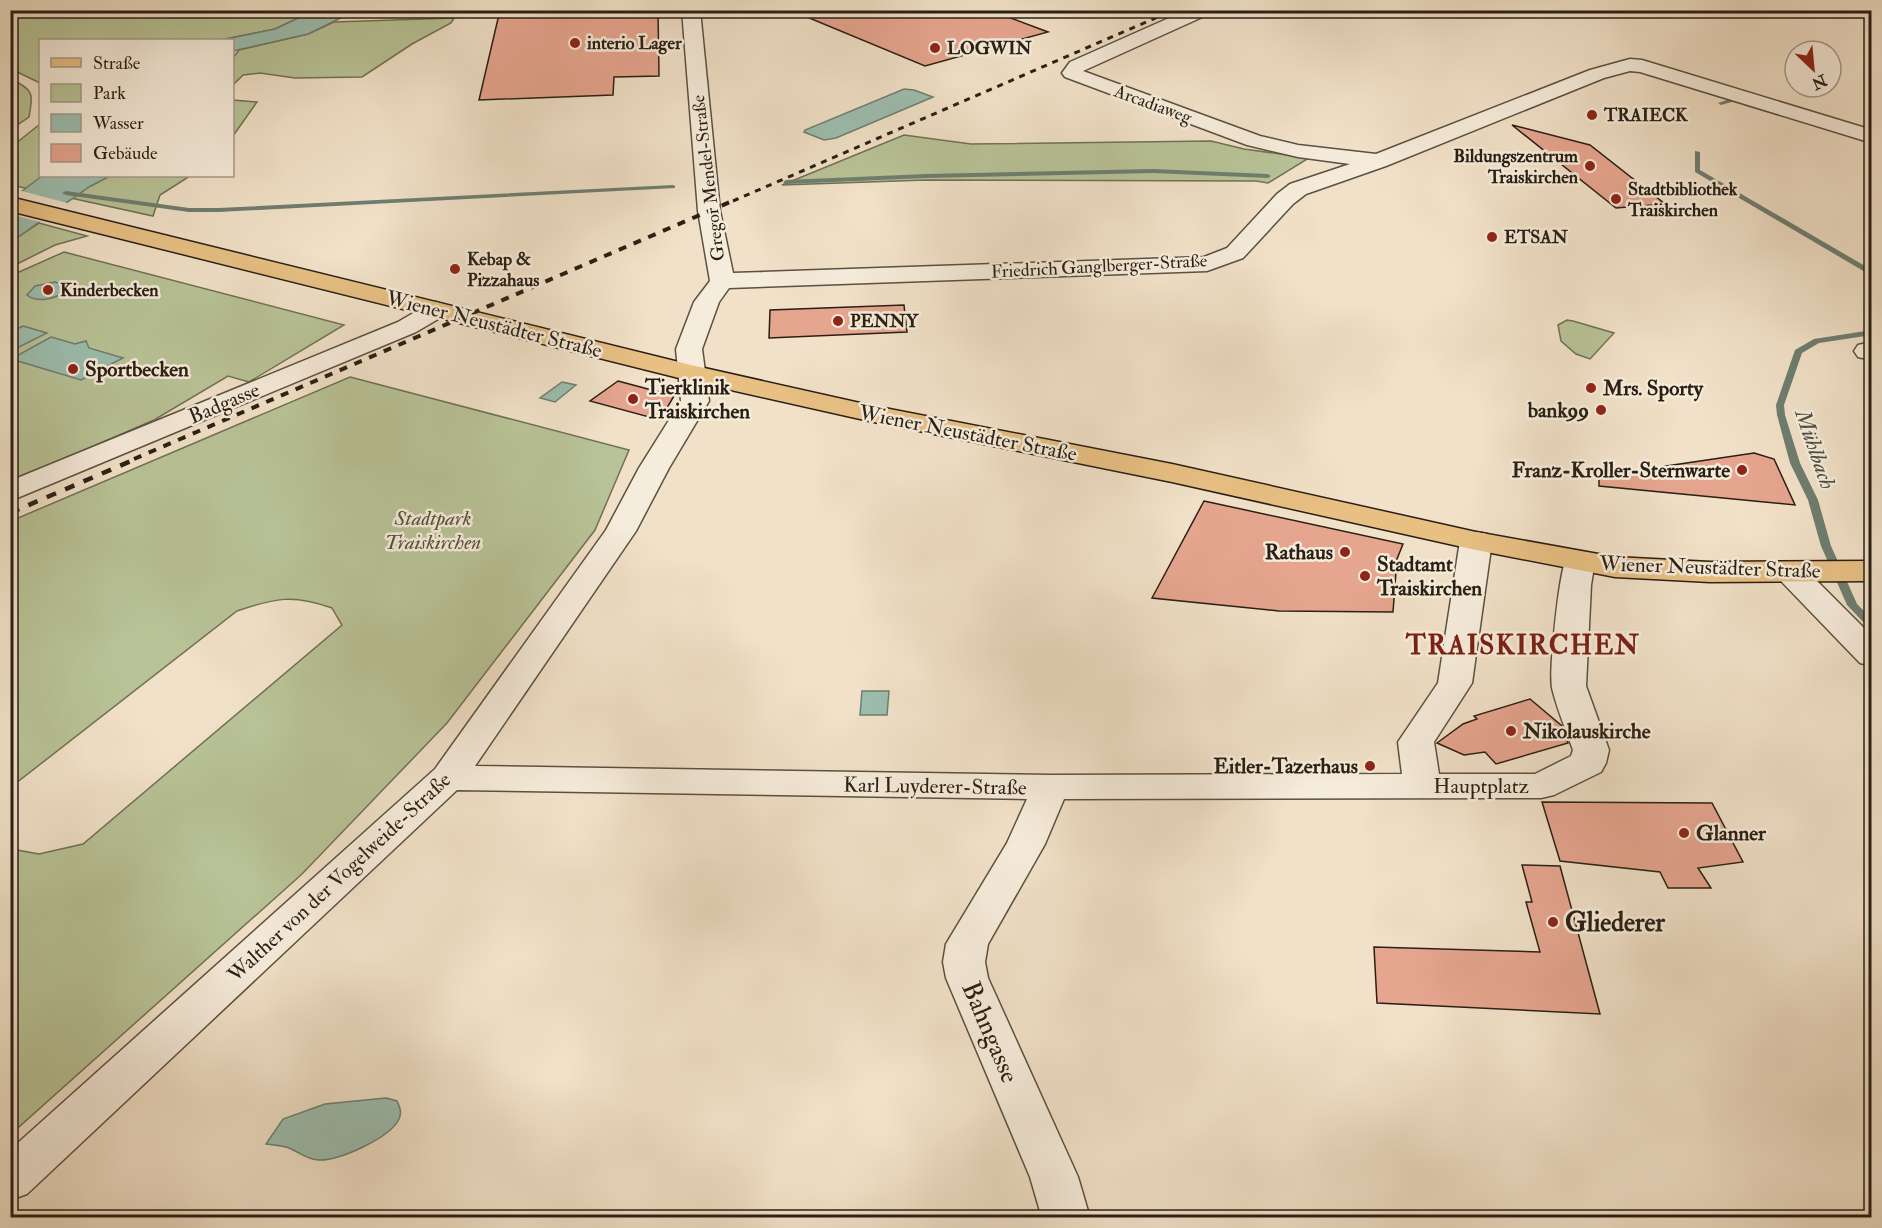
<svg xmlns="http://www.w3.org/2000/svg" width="1882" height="1228" viewBox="0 0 1882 1228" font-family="'IM FELL Double Pica',serif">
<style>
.green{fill:#b8c397;stroke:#707156;stroke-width:1.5}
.water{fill:#9cbeaf;stroke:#6e7e71;stroke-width:1.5}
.pier{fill:#f1e1c8}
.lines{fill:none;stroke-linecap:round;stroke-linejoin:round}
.stream{fill:#6e7e71;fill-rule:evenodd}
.building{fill:#e6a58f;stroke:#291f14;stroke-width:1.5}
.minor-casing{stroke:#5b5041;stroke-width:3}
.major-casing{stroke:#291f14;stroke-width:3}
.minor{fill:#f6ecdb;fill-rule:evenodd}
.major{fill:#e8c084;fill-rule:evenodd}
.rail-far2{stroke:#291f14;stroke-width:3;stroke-dasharray:6 6;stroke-linecap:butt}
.rail-far1{stroke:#291f14;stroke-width:4;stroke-dasharray:8 8;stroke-linecap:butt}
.rail{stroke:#291f14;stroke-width:4.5;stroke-dasharray:10 10;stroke-linecap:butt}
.poi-dot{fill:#8f2418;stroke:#f6ecdb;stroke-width:2}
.labels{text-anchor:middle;stroke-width:5;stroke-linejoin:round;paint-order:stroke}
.far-poi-label{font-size:18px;font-weight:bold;fill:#291f14;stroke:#f6ecdb;text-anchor:start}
.far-street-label{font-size:18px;fill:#291f14;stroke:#f6ecdb}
.street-label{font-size:21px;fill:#291f14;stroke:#f6ecdb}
.poi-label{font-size:21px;font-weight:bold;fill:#291f14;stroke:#f6ecdb;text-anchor:start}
.park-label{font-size:21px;font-style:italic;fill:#54503b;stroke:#f6ecdb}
.water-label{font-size:22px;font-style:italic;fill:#4c4f42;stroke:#f6ecdb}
.near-poi-label{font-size:26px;font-weight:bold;fill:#291f14;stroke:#f6ecdb;text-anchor:start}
.near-street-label{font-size:26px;fill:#291f14;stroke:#f6ecdb}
.district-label{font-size:27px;font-weight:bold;letter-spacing:1.5px;fill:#7a1f14;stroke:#f6ecdb}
</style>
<rect width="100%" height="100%" fill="#f1e1c8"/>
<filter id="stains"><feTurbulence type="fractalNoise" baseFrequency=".00333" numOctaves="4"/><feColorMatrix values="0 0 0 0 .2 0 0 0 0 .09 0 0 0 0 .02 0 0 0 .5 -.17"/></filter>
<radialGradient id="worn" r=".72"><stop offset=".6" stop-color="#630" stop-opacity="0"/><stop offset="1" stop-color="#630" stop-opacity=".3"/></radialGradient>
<path class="green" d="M11 11H313L275 29 221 40H40V83L11 69Z
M454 18 451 23 412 44 362 77 295 78 260 73 243 75 233 85V58L239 50 308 34 334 22Z
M11 79C34 90 33 93 29 117L11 129Z
M233 100 257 102 233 136 232 100Z
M40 124V176H190L160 195 153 216 11 185 10 148Z
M904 135 971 144 1211 141 1244 149 1309 158 1268 183 1256 181 926 180 782 185Z
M39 223 87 236 55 245 11 267 10 242Z
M64 252 344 325 249 382 228 376 154 420 11 482 10 276Z
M1567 320 1573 321 1614 333 1590 359 1576 354 1561 341 1558 325Z
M350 377 629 450 595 530 447 723 302 874 11 1134V849L39 854 83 844 342 625 332 608C293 594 275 598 237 611L11 787V521Z"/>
<path class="water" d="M313 11H355L308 34 233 51 232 40H221L275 29Z
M904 89 914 90 933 97 836 138 824 140 804 132 805 130Z
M42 176H110L89 187 11 242 10 200Z
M55 282 68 286 67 291C56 298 38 304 27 295L35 286Z
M23 326 47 333 11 351V332Z
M51 337 75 344 86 341 89 348 123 358 81 380 11 359Z
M562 382 576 385 555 402 540 398Z
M862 691H889L887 715H860Z
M386 1098 397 1101C400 1108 402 1112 399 1119 390 1138 339 1161 318 1160 306 1159 299 1152 289 1148 282 1145 273 1145 266 1144L283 1119 325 1104Z"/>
<path class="pier" d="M18 190 71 204 44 223 10 214V196Z"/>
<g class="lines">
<path class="stream" d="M1733 98 1735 99V101L1721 105 1718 103Z
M1695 151 1700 152V170L1872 270V276L1695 172Z
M1153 169 1268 174 1271 176 1268 178 1153 173 926 178 786 184 783 182 786 180 926 174Z
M673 185 675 186V188L219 212H189L66 195 62 193 66 191 189 208H219Z
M1872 330V335L1819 343 1802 353 1784 405 1785 415 1800 463 1818 500 1831 546 1857 604 1872 619V628L1868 627 1847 605 1821 546 1808 500 1790 463 1777 415 1776 405 1795 350 1814 339Z"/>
</g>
<path class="building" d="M500 10H658L659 76 614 77 613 95 479 100Z
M790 10H989L1048 32 925 66Z
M1512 125 1590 145 1665 204 1616 208Z
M904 305 907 332 769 338 770 310Z
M618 381 674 396 660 420 590 401Z
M1754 453 1774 459 1795 505 1599 486V476Z
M1204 501 1403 544 1397 559 1393 612 1279 611 1152 598Z
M1530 699 1562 726 1568 743 1496 764 1485 752 1464 755 1437 743 1463 724 1477 719 1474 716Z
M1542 802 1712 803 1743 862 1698 868 1711 888H1668L1660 872 1560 861Z
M1522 865 1560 866 1600 1014 1377 1003 1374 947 1540 952 1526 902H1532Z"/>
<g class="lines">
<defs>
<path id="minor" d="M682 10H700L720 211 733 273 1204 257 1227 248 1277 194 1290 184 1350 164 1298 157 1247 145 1065 77 1062 73 1070 62 1187 10H1211L1209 14 1083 71 1260 136 1298 145 1376 154 1590 70 1630 59 1642 60 1872 130V143L1640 72 1630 71 1604 78 1386 166 1306 194 1293 204 1243 258 1207 271 729 288 719 302 702 349 709 401 669 468 636 531 475 766 1051 775 1402 774 1398 742 1438 683 1460 541 1465 534 1476 532 1487 534 1492 541 1472 683 1434 742 1439 774H1535L1571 756 1573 750C1566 730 1557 709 1552 688 1549 672 1559 567 1568 554L1579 552 1590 554 1595 561 1591 585 1586 686 1609 750 1606 763 1601 772 1554 795 1541 798 1064 799 1045 844 988 944 985 962 988 978 1078 1177 1090 1218H1042L1030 1177 946 978 943 962 946 944 1007 843 1027 799 457 790 27 1194 10 1200V1150L435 769 606 530 639 468 681 401 676 349 694 302 710 281 698 211Z
M436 302 445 305 449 310 445 315 416 332 10 501V481L398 322 427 305Z
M1867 343 1872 344V360L1858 357 1854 351 1858 345Z
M1790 562 1801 565 1872 636V666L1860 663 1779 579 1774 572 1779 565Z"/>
<path id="major" d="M10 197 691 365 869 405 1172 464 1476 532 1615 557 1710 562 1872 561V581L1710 582 1615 577 1476 550 1172 482 869 421 691 381 10 211Z"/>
</defs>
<use href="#minor" class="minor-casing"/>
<use href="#major" class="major-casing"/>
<use href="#minor" class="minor"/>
<use href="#major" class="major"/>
<path class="rail-far2" d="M733 201 1174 10"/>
<path class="rail-far1" d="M134 459 737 199"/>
<path class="rail" d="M10 513 138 458"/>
</g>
<g class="poi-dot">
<circle cx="575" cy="43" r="6"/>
<circle cx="935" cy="48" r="6"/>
<circle cx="1592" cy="115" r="6"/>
<circle cx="1590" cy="166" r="6"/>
<circle cx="1616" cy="199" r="6"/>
<circle cx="1492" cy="237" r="6"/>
<circle cx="455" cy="269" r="6"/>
<circle cx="48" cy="290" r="6"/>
<circle cx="838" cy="321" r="6"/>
<circle cx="73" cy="369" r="6"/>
<circle cx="1591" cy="388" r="6"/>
<circle cx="633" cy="399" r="6"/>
<circle cx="1601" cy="410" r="6"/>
<circle cx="1742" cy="470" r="6"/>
<circle cx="1345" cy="552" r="6"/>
<circle cx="1365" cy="576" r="6"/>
<circle cx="1511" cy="731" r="6"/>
<circle cx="1370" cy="766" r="6"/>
<circle cx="1684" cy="833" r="6"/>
<circle cx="1553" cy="922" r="6"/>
</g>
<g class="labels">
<g class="far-poi-label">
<text x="587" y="49">interio Lager</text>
<text x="947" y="54">LOGWIN</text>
<text x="1604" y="121">TRAIECK</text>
<text x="1578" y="162" text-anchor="end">Bildungszentrum<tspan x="1578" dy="21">Traiskirchen</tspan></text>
<text x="1628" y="195">Stadtbibliothek<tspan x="1628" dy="21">Traiskirchen</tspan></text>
<text x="1504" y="243">ETSAN</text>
<text x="467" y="265">Kebap &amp;<tspan x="467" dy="21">Pizzahaus</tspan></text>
<text x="60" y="296">Kinderbecken</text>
<text x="850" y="327">PENNY</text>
</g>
<g class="far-street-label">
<text transform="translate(1153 104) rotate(20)" y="6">Arcadiaweg</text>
<text transform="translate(708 178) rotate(-97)" y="6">Gregor Mendel-Straße</text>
<text transform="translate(1099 266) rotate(-3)" y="6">Friedrich Ganglberger-Straße</text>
</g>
<g class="street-label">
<text transform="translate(494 324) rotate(14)" y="7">Wiener Neustädter Straße</text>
<text transform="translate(224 403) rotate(-23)" y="7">Badgasse</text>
<text transform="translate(968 433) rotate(11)" y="7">Wiener Neustädter Straße</text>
<text transform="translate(1710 567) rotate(2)" y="7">Wiener Neustädter Straße</text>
<text transform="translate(935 786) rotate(1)" y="7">Karl Luyderer-Straße</text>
<text x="1481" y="793">Hauptplatz</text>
<text transform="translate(339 877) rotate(-43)" y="7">Walther von der Vogelweide-Straße</text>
</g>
<g class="poi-label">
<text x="85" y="376">Sportbecken</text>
<text x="645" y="394">Tierklinik<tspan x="645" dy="24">Traiskirchen</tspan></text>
<text x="1603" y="395">Mrs. Sporty</text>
<text x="1589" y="417" text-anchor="end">bank99</text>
<text x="1730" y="477" text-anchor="end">Franz-Kroller-Sternwarte</text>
<text x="1333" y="559" text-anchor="end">Rathaus</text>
<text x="1377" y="571">Stadtamt<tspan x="1377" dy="24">Traiskirchen</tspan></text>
<text x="1523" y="738">Nikolauskirche</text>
<text x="1358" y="773" text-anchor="end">Eitler-Tazerhaus</text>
<text x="1696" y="840">Glanner</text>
</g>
<g class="park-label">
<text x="433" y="525">Stadtpark<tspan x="433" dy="24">Traiskirchen</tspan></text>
</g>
<g class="water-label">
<text transform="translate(1816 449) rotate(71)" y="8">Mühlbach</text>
</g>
<g class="near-poi-label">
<text x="1565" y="931">Gliederer</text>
</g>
<g class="near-street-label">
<text transform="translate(991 1032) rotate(67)" y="9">Bahngasse</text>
</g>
<g class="district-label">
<text x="1523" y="654">TRAISKIRCHEN</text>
</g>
</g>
<rect width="1882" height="1228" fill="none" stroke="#f1e1c8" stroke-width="36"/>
<rect x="12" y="12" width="1858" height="1204" fill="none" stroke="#291f14" stroke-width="3"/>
<rect x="18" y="18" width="1846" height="1192" fill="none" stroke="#291f14" stroke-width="1.5"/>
<rect x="39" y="39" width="195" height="138" fill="#f6ecdb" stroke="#a49a8b" stroke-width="1.5"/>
<rect x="51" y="58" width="30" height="9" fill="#e8c084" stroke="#a49a8b" stroke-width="1.5"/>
<text x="93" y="69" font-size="18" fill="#291f14">Straße</text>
<rect x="51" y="84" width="30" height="18" fill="#b8c397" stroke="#a49a8b" stroke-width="1.5"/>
<text x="93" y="99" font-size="18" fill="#291f14">Park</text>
<rect x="51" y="114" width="30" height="18" fill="#9cbeaf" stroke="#a49a8b" stroke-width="1.5"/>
<text x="93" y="129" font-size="18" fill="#291f14">Wasser</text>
<rect x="51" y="144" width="30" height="18" fill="#e6a58f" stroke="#a49a8b" stroke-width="1.5"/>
<text x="93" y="159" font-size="18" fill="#291f14">Gebäude</text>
<g transform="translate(1813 69) rotate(154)"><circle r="28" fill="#f6ecdb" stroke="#a49a8b" stroke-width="1.5"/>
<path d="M0-4.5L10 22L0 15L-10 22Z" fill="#8f2418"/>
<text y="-9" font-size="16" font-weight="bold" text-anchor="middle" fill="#291f14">N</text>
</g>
<rect width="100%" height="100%" filter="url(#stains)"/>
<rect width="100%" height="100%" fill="url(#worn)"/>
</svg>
